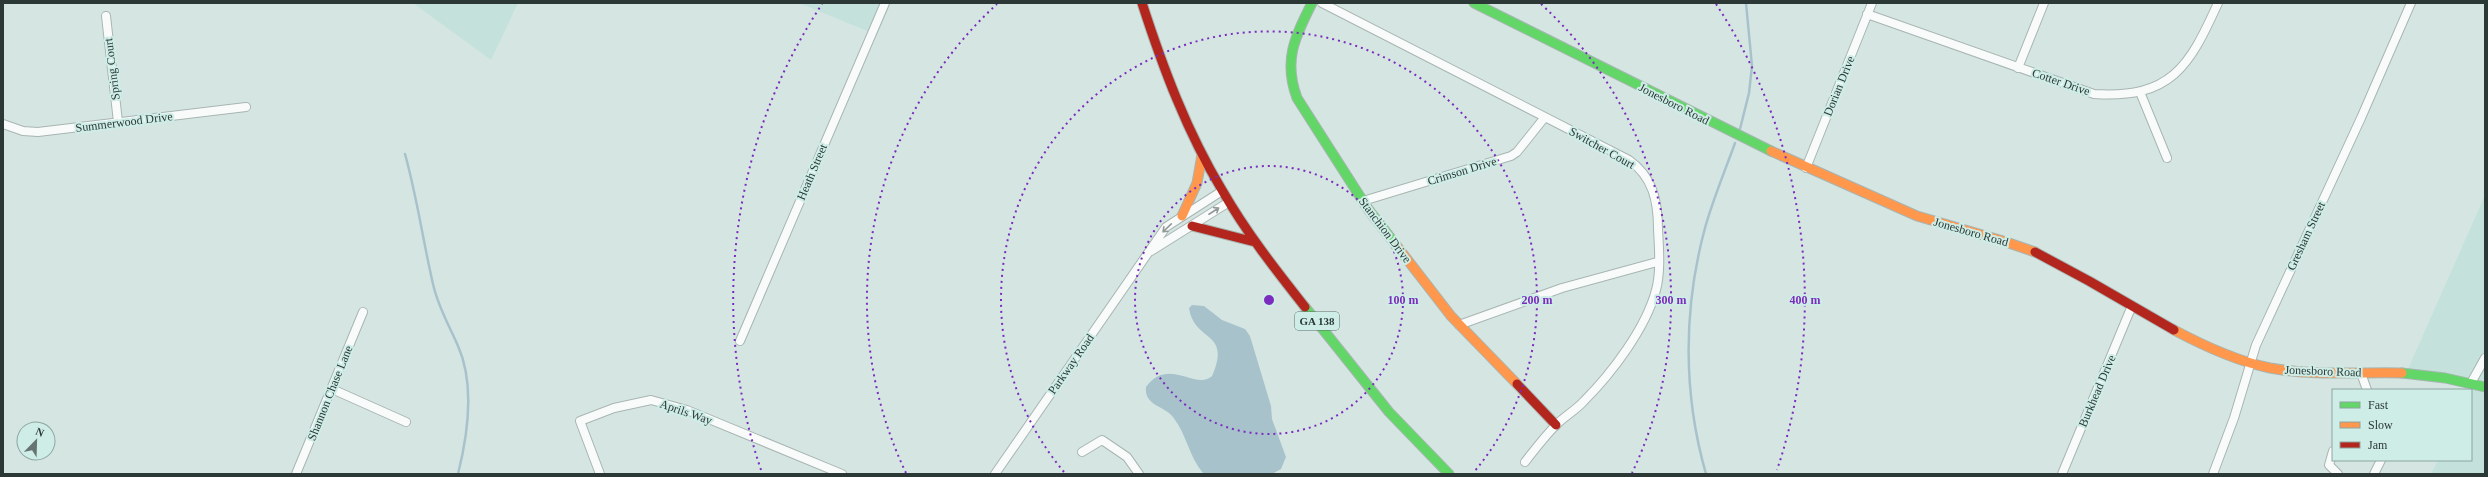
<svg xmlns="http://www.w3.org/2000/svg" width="2488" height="477" viewBox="0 0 2488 477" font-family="'Times New Roman',serif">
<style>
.built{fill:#c4e1db}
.water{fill:#a8c2cc}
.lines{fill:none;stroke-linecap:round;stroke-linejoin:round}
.stream{stroke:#a8c2cc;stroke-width:2.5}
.street-casing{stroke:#a8b5b2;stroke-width:10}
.fast-casing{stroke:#a8b5b2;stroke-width:11}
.slow-casing{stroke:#a8b5b2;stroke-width:11}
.jam-casing{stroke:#a8b5b2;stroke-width:11}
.street{stroke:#f9fbfb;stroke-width:8}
.fast{stroke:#63d668;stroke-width:9}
.slow{stroke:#ff974d;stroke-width:9}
.jam{stroke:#b3261e;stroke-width:9}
.oneway{stroke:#929a98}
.ring{fill:none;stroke:#7b2cbf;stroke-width:2;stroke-dasharray:2 4}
.labels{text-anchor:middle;stroke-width:4;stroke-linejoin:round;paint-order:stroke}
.shield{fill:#ceede6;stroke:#5d6e6b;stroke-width:1}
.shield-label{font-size:11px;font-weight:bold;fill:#2c3836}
.street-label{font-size:12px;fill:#2c3836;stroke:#ceede6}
.centre{fill:#7b2cbf;stroke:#ceede6;stroke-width:2}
.ring-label{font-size:12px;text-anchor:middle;font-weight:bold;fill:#7b2cbf;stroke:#ceede6;stroke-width:4;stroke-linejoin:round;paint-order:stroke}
</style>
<rect width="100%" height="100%" fill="#d5e6e2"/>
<path class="built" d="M413 3H518L491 60Z
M799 3H891L877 35Z
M2485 195V474H2431L2438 460H2471L2470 390 2472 384 2408 369Z"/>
<path class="water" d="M1192 305 1204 306 1222 320 1245 329 1250 336 1271 406 1272 419 1286 457 1281 469 1272 474 1203 473C1189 457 1187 435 1173 417 1165 406 1144 406 1146 387 1168 356 1196 391 1212 376 1232 330 1194 343 1189 308Z"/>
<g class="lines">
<path class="stream" d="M1740 129 1749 93 1752 66 1746 3
M405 154C417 197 423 241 433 284 438 307 449 325 458 346 475 384 468 434 458 474
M1706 474C1683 394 1683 309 1705 228 1713 199 1725 171 1735 143"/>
<defs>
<path id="street" d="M1322 3 1629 160C1653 177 1658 201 1658 229 1659 248 1661 272 1656 290 1646 328 1612 373 1584 401 1576 410 1565 416 1557 424 1545 436 1535 449 1525 462
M1867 14 2094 94C2171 99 2189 67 2218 3
M106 16 118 122
M2018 68 2044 3
M2140 92 2167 158
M3 124 23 131 38 132 246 107
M1806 168 1872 3
M1363 201 1511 156 1517 152 1545 117
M1151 251 1229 202
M1459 325 1562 288 1657 262
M740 341 885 3
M2361 373 2367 390
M2471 383 2485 358
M332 389 406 422
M2333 451 2329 465 2338 474
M1082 452 1102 440 1127 457 1139 474
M296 474 363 312
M600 474 580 421 614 408 651 400 687 410 842 474
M995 474 1166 227 1222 191
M2062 474 2131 308
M2213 474 2234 418 2256 345 2361 118 2411 3
M2374 474 2381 460"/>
<path id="fast" d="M1312 3C1295 37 1283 60 1297 98L1368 209 1396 245
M1474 3 1771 151
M1305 307 1389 412 1449 474
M2402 373 2445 378 2485 387"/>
<path id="slow" d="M1771 151 1917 216 2003 241 2035 252
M1182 216 1197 183 1202 155
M1396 245 1451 316 1517 384
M2174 330C2204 346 2236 361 2270 368 2314 376 2358 372 2402 373"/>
<path id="jam" d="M1142 3C1163 68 1187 132 1222 190 1246 232 1275 269 1305 307
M1192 226 1255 242
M2035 252 2089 281 2174 330
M1517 384 1556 425"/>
</defs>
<use href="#street" class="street-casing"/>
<use href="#fast" class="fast-casing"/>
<use href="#slow" class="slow-casing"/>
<use href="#jam" class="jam-casing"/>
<use href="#street" class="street"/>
<use href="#fast" class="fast"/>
<use href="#slow" class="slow"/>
<use href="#jam" class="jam"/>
</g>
<defs><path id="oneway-shaft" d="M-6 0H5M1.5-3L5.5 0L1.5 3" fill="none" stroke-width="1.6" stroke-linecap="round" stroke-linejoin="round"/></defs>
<g class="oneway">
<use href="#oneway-shaft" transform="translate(1214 211) rotate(-33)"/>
<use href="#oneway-shaft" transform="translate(1167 228) rotate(136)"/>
</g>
<g class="ring">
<circle cx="1269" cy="300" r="134"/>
<path d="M1064 472A268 268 0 1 1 1474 472"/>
<path d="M906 473A402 402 0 0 1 997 4M1541 4A402 402 0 0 1 1632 473"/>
<path d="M761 470A536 536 0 0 1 822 4M1716 4A536 536 0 0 1 1777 470"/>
</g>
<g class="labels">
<rect class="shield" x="1295" y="312" width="44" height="18" rx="3"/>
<g class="shield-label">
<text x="1317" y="325">GA 138</text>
</g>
<g class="street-label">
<text transform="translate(112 69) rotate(-97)" y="4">Spring Court</text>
<text transform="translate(2061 82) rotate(19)" y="4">Cotter Drive</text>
<text transform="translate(1839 86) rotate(-68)" y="4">Dorian Drive</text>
<text transform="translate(1674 104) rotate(27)" y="4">Jonesboro Road</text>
<text transform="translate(124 122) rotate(-7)" y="4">Summerwood Drive</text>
<text transform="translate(1602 148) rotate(29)" y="4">Switcher Court</text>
<text transform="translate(1462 171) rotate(-17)" y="4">Crimson Drive</text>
<text transform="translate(812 172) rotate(-67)" y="4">Heath Street</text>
<text transform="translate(1385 230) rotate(53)" y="4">Stanchion Drive</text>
<text transform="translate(1971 232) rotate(16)" y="4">Jonesboro Road</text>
<text transform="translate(2306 236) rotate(-65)" y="4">Gresham Street</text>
<text transform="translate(1071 364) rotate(-55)" y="4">Parkway Road</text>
<text transform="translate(2323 371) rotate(2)" y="4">Jonesboro Road</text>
<text transform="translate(2097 391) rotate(-67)" y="4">Burkhead Drive</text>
<text transform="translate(330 393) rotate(-68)" y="4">Shannon Chase Lane</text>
<text transform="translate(686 412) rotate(19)" y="4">Aprils Way</text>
</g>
</g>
<circle cx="1269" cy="300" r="6" class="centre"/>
<g class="ring-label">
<text x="1403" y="304">100 m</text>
<text x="1537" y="304">200 m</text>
<text x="1671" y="304">300 m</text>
<text x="1805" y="304">400 m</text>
</g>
<rect width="2488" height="477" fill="none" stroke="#2c3836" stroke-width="8"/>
<rect x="2332" y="389" width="140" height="72" fill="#ceede6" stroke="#8da5a0"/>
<rect x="2340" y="402" width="20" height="6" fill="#63d668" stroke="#8da5a0"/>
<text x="2368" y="409" font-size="12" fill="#2c3836">Fast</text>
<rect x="2340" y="422" width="20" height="6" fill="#ff974d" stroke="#8da5a0"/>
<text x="2368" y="429" font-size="12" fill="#2c3836">Slow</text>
<rect x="2340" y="442" width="20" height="6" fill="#b3261e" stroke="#8da5a0"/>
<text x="2368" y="449" font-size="12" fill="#2c3836">Jam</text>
<g transform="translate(36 441) rotate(23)"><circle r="19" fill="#ceede6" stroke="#8da5a0"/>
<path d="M0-3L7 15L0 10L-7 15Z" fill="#677572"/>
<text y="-6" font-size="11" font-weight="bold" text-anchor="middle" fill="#2c3836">N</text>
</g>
</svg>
